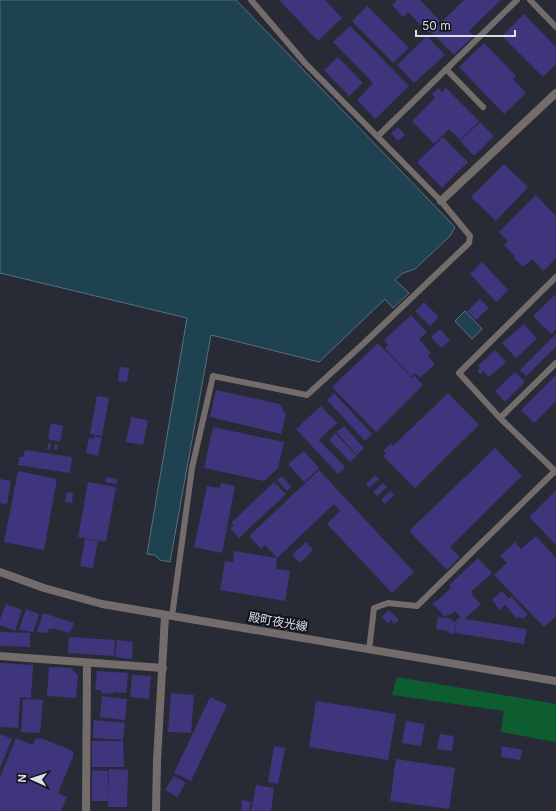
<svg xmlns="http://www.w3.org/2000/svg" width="556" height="811" viewBox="0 0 556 811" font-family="Inter,'Noto Sans JP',sans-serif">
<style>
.green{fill:#0d5d30}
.water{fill:#1e4250;stroke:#57717d}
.building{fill:#3f357d}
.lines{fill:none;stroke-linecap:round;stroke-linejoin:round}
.service{stroke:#736c6a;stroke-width:6}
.minor{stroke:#736c6a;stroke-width:8}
.tertiary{stroke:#736c6a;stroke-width:8}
.labels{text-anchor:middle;stroke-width:4;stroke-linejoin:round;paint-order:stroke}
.street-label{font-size:12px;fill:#dddfe7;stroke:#121319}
</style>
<rect width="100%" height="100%" fill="#282a36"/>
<path class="green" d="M397 677 556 704V742L501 732 504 711 392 695Z"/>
<path class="water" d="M0 0H236L455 227 450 236 415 269 403 273 395 280 409 293 393 308 385 299 319 362 211 335 170 562 160 560 155 555 147 554 187 318 0 273Z
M465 311 482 329 472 339 455 321Z"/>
<path class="building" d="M279 0H325L342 18 318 41Z
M397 0H420L440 21 428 33 408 12 403 17 392 5Z
M464 0H501L469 31 474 36 454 55 431 32Z
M367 6 409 48 393 63 352 21Z
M524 14 556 47V64L543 77 502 36Z
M350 26 409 86 375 119 357 100 373 83 333 42Z
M427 36 445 55 414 83 397 65Z
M484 43 516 76 513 79 526 93 504 114 459 67Z
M338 57 363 83 349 96 324 70Z
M438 88 442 92 446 88 479 121 460 140 449 129 434 144 412 121 435 98 432 94Z
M480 122 494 136 474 156 460 141Z
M398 127 405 135 398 141 391 133Z
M443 137 468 162 442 188 417 162Z
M504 164 528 187 496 221 471 197Z
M536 195 556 216V258L543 271 532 259 523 267 514 258 515 256 504 245 508 241 499 232Z
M482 262 508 290 496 302 470 274Z
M556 294V329L551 334 533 316Z
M480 299 489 308 476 320 467 311Z
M424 302 439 317 430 326 415 311Z
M411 315 427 332 419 339 431 353 428 356 435 364 420 378 415 373 411 376 385 348 388 345 384 340Z
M524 324 537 339 516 358 502 343Z
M440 329 450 340 442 348 431 337Z
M556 334V347L526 376 520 370Z
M378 343 412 378 414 375 423 385 376 432 332 387Z
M495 350 506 362 489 377 483 371 480 374 477 371 480 368 478 366Z
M120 367 129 368 127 382 118 381Z
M515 372 525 382 505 402 495 391Z
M556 375V401L534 423 521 410Z
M216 390 280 404 286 415 281 434 210 417Z
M334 393 372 434 365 441 327 400Z
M448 393 479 425 415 488 383 456 386 453 383 451 391 443 393 446Z
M97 396 109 398 102 436 90 434Z
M321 406 337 423 319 440 345 467 338 474 296 429Z
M131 417 148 420 143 445 126 442Z
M51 423 63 426 60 442 48 439Z
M344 426 364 448 357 455 336 432Z
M213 427 284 442 278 468 264 481 204 468Z
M335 433 357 456 350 462 329 440Z
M94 436 102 438 98 456 86 453 89 438 94 439Z
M48 444H51L50 450 47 449Z
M55 444 58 445 57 450H54Z
M495 448 522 476 450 547 460 557 447 570 409 531Z
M25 450 72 457 70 473 18 465 19 457H23Z
M304 451 319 468 304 482 288 464Z
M319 470 414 572 392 593 327 524 340 511 334 504 277 558 265 545 261 549 249 536Z
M18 471 57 479 44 550 4 542Z
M375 475 379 479 369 488 366 484Z
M282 476 291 487 287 491 277 480Z
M106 477 117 479V484L105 482Z
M0 479 11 481 7 504 0 503Z
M88 482 116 487 106 542 78 537Z
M274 482 286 494 239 538 230 528 234 525 231 523Z
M221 483 235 486 222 553 194 547 207 486 220 488Z
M383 483 387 487 377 496 373 492Z
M556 490V545L529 517Z
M390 491 394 495 385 504 381 500Z
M67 492 73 493 72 503 65 502Z
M536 536 556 558V616L544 627 494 575 507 563 500 556 515 542 521 549Z
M85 539 98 541 93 568 80 566Z
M306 542 313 550 300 563 292 555Z
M234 551 277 558 276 569 290 571 285 601 220 590 225 561 233 562Z
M478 558 492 573 471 592 473 593 472 595 481 604 465 619 527 629 524 644 455 633 457 618H461L455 611 449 616 448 614 445 617 433 604 435 601 436 602 451 588 449 585Z
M502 591 509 599 511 596 528 615 522 619 520 617 517 619 505 605 500 610 492 600Z
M6 604 22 610 15 631 0 625V619Z
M26 609 39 614 33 632 19 630Z
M389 610 399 620 394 624 391 620 388 623 382 617Z
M43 613 74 623 70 633 52 628 51 630 48 629 47 633 37 632Z
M438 617 452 619V621L456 622 454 634 449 633V631L436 629Z
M0 632 30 633V647L0 646Z
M69 637 115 640 114 656 68 653Z
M117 640 133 642 132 659 115 657Z
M0 663 33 665 31 698 20 697 18 728 0 727Z
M49 667 71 668 78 676 76 698 47 696Z
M97 671 128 673 126 693 113 692V694L101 693V690H95Z
M132 675 151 676 149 699 130 697Z
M171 693 194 695 191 733 168 732Z
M102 696 127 699 125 720 100 717Z
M210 697 227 705 191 781 174 773Z
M23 699 43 700 40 733 21 732Z
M316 701 396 714 388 760 309 747Z
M94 720 125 723 123 740 93 738Z
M406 721 425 724 421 746 402 743Z
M0 734 12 739 0 768Z
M440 734 454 736 452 751 437 749Z
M16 738 33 745 35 739 41 738 73 751V757L58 793 67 797 61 811H0V777Z
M92 741H123L124 767H92Z
M274 746 285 748 278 784 268 782Z
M502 746 522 750 520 760 501 757Z
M396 759 455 768 449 809 390 801Z
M109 769 128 770 127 807H108Z
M92 770 108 771V801H92Z
M174 776 186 783 177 797 165 790Z
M256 785 274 788 271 811H251Z
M242 800 251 802 249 811H241Z"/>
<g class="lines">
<path class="service" d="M530 0 556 27
M446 69 483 107
M378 136 517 0
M556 277 459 373 500 418 556 472
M500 418 556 363
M172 616 192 468 213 376 307 395 363 344 469 243 470 236 441 201 305 63 251 0
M369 650 374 608 388 603 417 606 555 471"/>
<path class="minor" d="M441 201 556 93
M0 656 163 668
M86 811 87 663
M156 811 157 761 165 616"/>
<path class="tertiary" d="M0 572 44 588 102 604 556 681"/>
</g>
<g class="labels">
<g class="street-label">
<text transform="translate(278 622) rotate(10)" y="4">殿町夜光線</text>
</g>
</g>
<g transform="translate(32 779) rotate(273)" stroke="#121319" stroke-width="3" paint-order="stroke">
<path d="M0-3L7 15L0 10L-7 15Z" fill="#dddfe7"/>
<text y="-6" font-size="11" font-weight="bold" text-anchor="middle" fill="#dddfe7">N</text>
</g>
<path d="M416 30v6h99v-6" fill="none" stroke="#dddfe7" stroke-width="2"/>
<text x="422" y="30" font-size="12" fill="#dddfe7" stroke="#121319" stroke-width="3" paint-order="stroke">50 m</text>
</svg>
